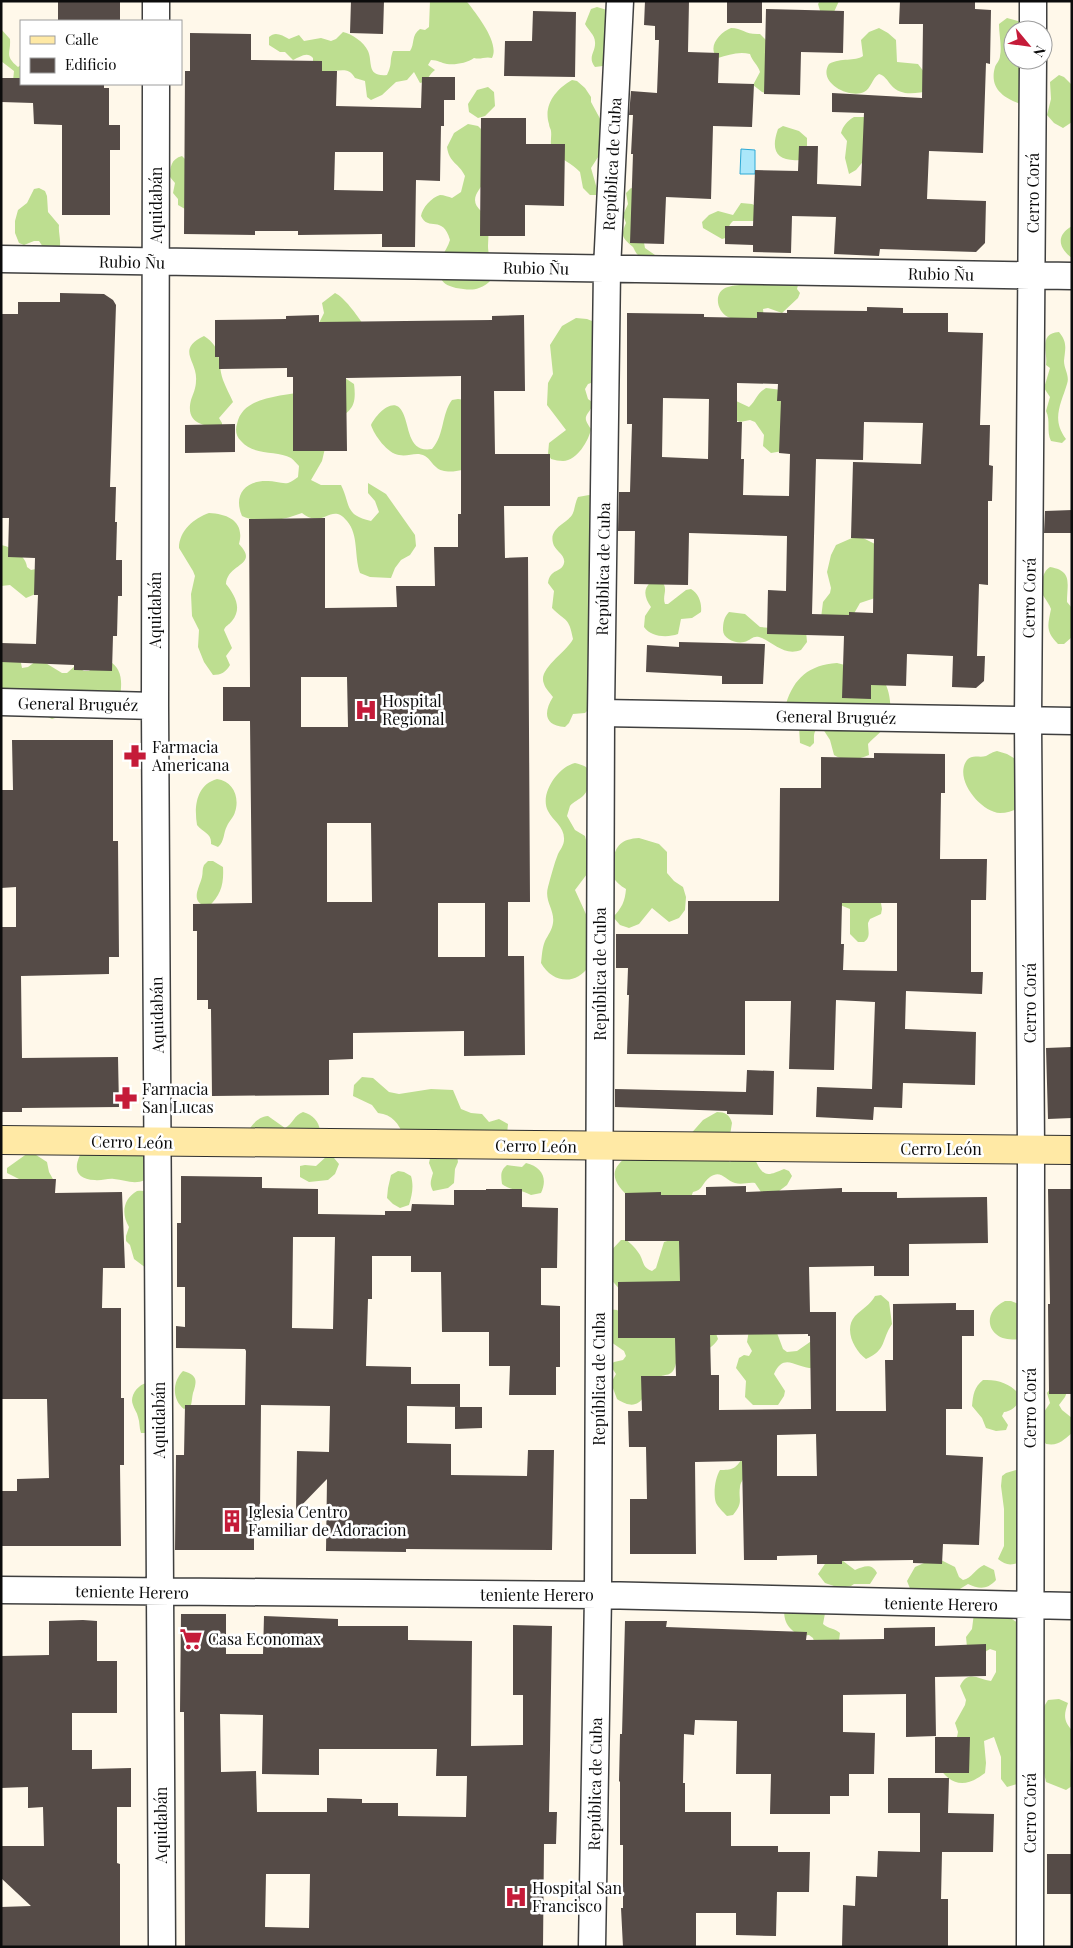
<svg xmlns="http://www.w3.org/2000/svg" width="1073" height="1948" viewBox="0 0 1073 1948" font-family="'Playfair Display',serif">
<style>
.forest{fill:#bdde90}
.water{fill:#abe7fa;stroke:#2da9d6}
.building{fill:#554b47;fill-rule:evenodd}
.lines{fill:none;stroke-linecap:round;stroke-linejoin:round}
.street-casing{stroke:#3f3f3f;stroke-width:29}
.secondary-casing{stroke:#2e2e2e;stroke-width:30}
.street{stroke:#fff;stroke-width:26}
.secondary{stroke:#ffe9a5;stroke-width:28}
.labels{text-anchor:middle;stroke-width:5;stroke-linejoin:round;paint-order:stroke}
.street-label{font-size:16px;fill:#0c0c0c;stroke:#fff}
.poi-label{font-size:16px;fill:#0c0c0c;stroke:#fff;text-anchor:start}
</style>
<rect width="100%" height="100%" fill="#fff8ea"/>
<path class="forest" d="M430 1H466L468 3C477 15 500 43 492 58 485 56 481 60 474 58 467 63 456 65 447 64 441 63 438 60 431 60L428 65 435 70C429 74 428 82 420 83L414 72 407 80 396 82 382 95 371 100 367 97 365 81 355 78C347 63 333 75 320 71 317 70 315 68 313 66V58C307 51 300 57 293 60L285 52H280L269 45V37C275 31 282 35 289 39L299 35 304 41 321 38 331 41 336 39 343 32C352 34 364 42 368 51 373 62 366 77 387 75 393 63 389 61 393 51H410C415 44 411 35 420 29L425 30 429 27Z
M820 1H839L834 12 821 14 818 4Z
M597 7 607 10 610 59 603 66 595 67C587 57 596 52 595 42 595 35 588 30 585 24L591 9Z
M1007 18 1018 21 1025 30H1013V60H1026L1021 104C1003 98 989 88 995 67 996 64 1000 60 1000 56 1002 47 999 34 999 24Z
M731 28C743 28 745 35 760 34L767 41 769 94 762 92 753 85 760 72C758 65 752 61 750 54 739 51 728 55 718 58 706 48 720 32 731 28Z
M879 28 888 33 896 40 897 62 918 64 931 81 930 91C916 93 901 97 891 85 887 80 885 76 879 74 872 78 871 89 864 92 850 99 817 83 829 64 841 57 855 62 863 56L861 40 869 32Z
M1 29 10 39C11 54 4 55 18 67L21 65V84H39L26 88 13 81 14 71 1 61Z
M1059 75 1064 77 1072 85V122L1063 128 1054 123 1047 115 1051 99 1050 82Z
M572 80 577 81 585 88 591 97V102L604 126 600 154 591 168 597 189 596 195H590L583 188 580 172C572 163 561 160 553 150 549 144 552 138 551 131 551 129 549 127 549 124 543 105 556 89 572 80Z
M488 87 494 92 495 106 485 116 478 118 469 112 468 104 477 90Z
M854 117H865L866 158 856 170 849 174 845 158 847 141 841 133C843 126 847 121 854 117Z
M468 124 478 126 482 130 486 180C482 186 475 193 475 200 475 209 485 212 487 219 490 228 488 237 488 246 488 264 503 279 479 288 472 291 464 289 456 288 449 286 445 285 441 279 432 264 446 254 450 240 443 214 428 232 421 216 422 208 432 197 440 195 444 195 449 197 452 198L461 192 465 176C459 163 449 163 447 147L454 133Z
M783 126 799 131 807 138V153L800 160C777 162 770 151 778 129Z
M182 156 188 162 185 209 178 205V199L173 193 175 183 170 177C170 167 171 159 182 156Z
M39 188 45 191 47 196 48 212 59 225C58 233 62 242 59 250H45L39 241H34L24 245 19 243 15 233V221L18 210 27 203 34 189Z
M631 188 634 189 645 248 655 255 656 264C650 261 641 259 637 254 636 253 634 249 633 247 623 238 620 237 626 223L623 215 628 204 626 193Z
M741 203 752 204 756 206 755 221H733C727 227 728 230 732 236L722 239 703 228 702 222 709 215 718 211 733 215Z
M1072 226V258C1058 248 1056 235 1072 226Z
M768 258 773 259 798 285 797 289 800 293 798 298 782 313 768 308 763 309 764 320C753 320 738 321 728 317 716 311 713 291 728 287 738 284 750 285 760 285L763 282 764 261Z
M335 293C344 297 357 315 363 324L319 323 324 313 322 303Z
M576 318 587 319 597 323V381L588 384 585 389 588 399 592 402V407C585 418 583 417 591 429 589 440 577 461 563 461 559 461 555 460 551 459L548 454 549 443 566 430 547 405 548 383 553 374 550 345 562 326Z
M1059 332C1068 343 1065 349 1064 361 1064 369 1070 376 1067 384 1061 404 1051 419 1066 439L1062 443 1051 441C1046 431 1051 421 1046 411L1050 397 1044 388 1050 368 1046 365C1048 353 1038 333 1059 332Z
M204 336C223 348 217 361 223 380 226 388 230 395 233 402L219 418 222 423V428C204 426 185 424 191 400 193 394 196 388 196 381 198 361 175 350 204 336Z
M345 378 354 384C357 408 351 411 331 423L322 461 311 480 321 485H341C351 505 344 515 371 521L379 512 375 501 368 493V483L386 494 415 535 416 546 410 555 401 560 395 568 391 578 370 577 360 573C354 556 359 535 347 521 331 501 324 530 302 513 283 520 262 525 242 516 233 495 245 480 268 481 274 481 282 484 288 483 291 482 295 479 298 477L299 466C296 463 294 460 291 458 277 450 253 456 241 441 236 436 235 430 237 424 243 395 283 397 305 391 319 387 332 383 345 378Z
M766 388 782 390 783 451 771 453 763 446 764 435 755 422 750 420 740 422 735 420 734 400 749 407C757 400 755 395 766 388Z
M458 399 474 401 462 470C454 472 442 473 436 467 432 464 430 459 425 456 416 451 409 457 399 455 388 454 374 435 371 425 376 414 395 394 403 413 410 428 408 453 432 449 445 434 441 415 452 400Z
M589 495 595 497V680L587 694 589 709 585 713 573 714 569 723 565 727C543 726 544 711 553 697 550 693 545 688 544 684 537 669 567 652 573 639 569 617 566 622 552 608L554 591 548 583C550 568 562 573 564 563 566 555 554 550 553 543 549 528 566 524 572 515 575 510 575 502 578 497Z
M209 513C229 514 245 522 239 544 260 566 227 563 226 584 234 594 243 608 232 621 229 625 226 625 224 630L232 648 226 656 230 665C226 672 221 675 213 675L204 662 198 647 199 630 192 616 191 594 195 576 193 571 179 548C179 531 194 518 209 513Z
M852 538H863L877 545 875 598 860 603 852 617 821 618 823 602 830 593 831 588 827 572 831 555 836 545Z
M1 545C12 547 26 556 27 567L31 570 36 569 40 592 26 598 10 585 1 586Z
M1050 567C1073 571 1067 583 1067 602L1072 608V637L1064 644H1058C1045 631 1048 625 1051 609 1047 598 1037 593 1042 580 1044 574 1045 570 1050 567Z
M651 582 663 583C668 590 662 596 665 604H668L686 590 691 589C699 594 702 603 701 612L692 618 681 619 678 634C667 638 651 637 644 627L645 616 651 607C645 599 642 589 651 582Z
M729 612 745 614 760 627 806 631 807 642 801 650C785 656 775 644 762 638 753 634 752 640 744 642 736 644 723 639 723 630 723 623 724 617 729 612Z
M1 649 20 658 22 668 28 667 39 659 62 673H67L75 666 84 671H89L93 667 108 660C123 669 122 682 120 697L52 719 43 715 1 709Z
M837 663 849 666 886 685C890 694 892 710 889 720 886 729 874 737 868 744L869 755C858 760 844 762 834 755L830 740 821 726C813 730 814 735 814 743L810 747 800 743 799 727 786 704C794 678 809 665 837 663Z
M997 751 1007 754 1022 763 1019 808C1013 811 1007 813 1000 813 981 812 953 779 967 760 972 754 979 758 986 756 990 754 992 752 997 751Z
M575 763C579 764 583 765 586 767 594 773 589 791 583 796 579 800 574 801 570 806L567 816 575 830 585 836 588 848 587 874 575 890 590 923 589 966C576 986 552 983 541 963 542 956 542 948 545 941 548 935 552 930 553 923 555 910 544 901 548 887 551 876 554 864 558 854 560 850 564 845 564 840 565 827 553 821 548 811 539 794 558 767 575 763Z
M217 779C233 781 240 797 235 812 234 817 229 821 227 826 223 833 225 841 218 847L211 844C212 833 203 833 197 825 194 807 196 785 217 779Z
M639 838 659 844 667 852V873L674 881 683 887 686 897 685 910 679 918 669 922 652 908 639 924 629 928 620 925 613 917C622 908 625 901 626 889 621 886 614 881 612 874 611 871 613 866 613 862 615 845 622 839 639 838Z
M826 847 881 903 882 909 881 914 870 919 868 923C868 931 871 937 864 942H858L850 934V909L840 905Z
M208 861H213L223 867C224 884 221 895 208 907 189 902 199 889 202 877 203 873 202 869 204 865Z
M362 1077 373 1078 389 1092 399 1094 431 1089 453 1090 461 1109 471 1113 482 1114 489 1122 499 1119 508 1124 507 1134 446 1130 404 1136C398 1123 393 1115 378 1113L372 1105 353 1096 354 1085Z
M303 1112C313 1115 319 1121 320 1131L246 1135C251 1126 257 1117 268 1116L285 1128C293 1124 294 1115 303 1112Z
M717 1112C725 1112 730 1115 732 1123L726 1159 730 1162 740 1155 755 1159C763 1178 768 1176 784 1169L789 1171 792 1176 787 1185 775 1194 761 1192 755 1183C748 1182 742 1185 735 1183 725 1180 721 1169 710 1177 702 1183 703 1190 693 1192L691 1197 630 1198C620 1189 608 1176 619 1164 622 1160 628 1156 633 1156 643 1155 654 1161 664 1161L673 1154 703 1120Z
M85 1147 150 1151 145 1180C134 1185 125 1180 114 1179 108 1178 101 1181 95 1180 70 1179 75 1161 85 1147Z
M28 1153H33L47 1162 49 1172 54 1181 21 1180 7 1173V1168Z
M431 1154 457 1156 458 1162 455 1169 454 1183 448 1188 433 1191C429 1183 431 1181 433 1173L429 1163Z
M327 1156 334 1158 339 1164 335 1174 328 1180 309 1182 300 1177V1166L305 1165 316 1166Z
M526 1163C542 1167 548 1178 541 1193L531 1195C520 1189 511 1191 502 1184 501 1175 500 1171 507 1165L522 1167Z
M398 1171 404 1172 411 1176C414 1186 412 1195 409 1205L400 1208 393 1204 387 1198 388 1188 391 1175Z
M137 1191C150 1189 160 1198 171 1205 175 1226 156 1250 146 1268L134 1259 130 1245 126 1241V1236L129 1227C121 1214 123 1199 137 1191Z
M674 1239 684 1242 718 1339C709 1354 692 1354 677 1358 673 1383 665 1369 655 1381 643 1396 640 1414 617 1399L611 1383 616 1374 610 1365 614 1362 623 1360 626 1356 624 1351 611 1342 607 1309 617 1310 626 1316 622 1292 608 1276 606 1256 621 1240H626C631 1243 637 1250 640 1255 644 1263 643 1268 652 1271L656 1268 664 1242Z
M881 1295 889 1302 892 1324C881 1340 887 1350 866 1359 855 1351 843 1330 855 1316 862 1309 870 1305 875 1296Z
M1005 1301H1011L1021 1305 1019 1339C988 1344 979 1313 1005 1301Z
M749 1330 777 1333 783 1349 787 1352 797 1351 810 1342 815 1344 817 1368C797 1371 785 1350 774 1374L785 1391 784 1396 778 1405H753L745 1397 746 1381 736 1368 739 1358 744 1355 749 1356 752 1351 747 1342Z
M183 1371C198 1375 197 1381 193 1393 192 1397 192 1401 191 1405L184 1409C172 1400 172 1382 183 1371Z
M983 1380C999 1379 1011 1384 1021 1396 1019 1405 1012 1411 1004 1412L1002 1416 1008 1425 1006 1430 996 1431 986 1428 982 1418 972 1406C973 1395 974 1387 983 1380Z
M146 1383 151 1433H141C139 1428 140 1422 138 1417 137 1412 134 1409 133 1405 129 1396 138 1385 146 1383Z
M1050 1389 1067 1392 1065 1397 1059 1405 1062 1410 1072 1418V1433C1062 1441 1059 1446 1046 1444L1040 1436 1044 1412 1050 1403 1047 1393Z
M742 1459 750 1469C747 1474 740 1482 740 1487 738 1500 744 1502 733 1515L727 1516C723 1512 718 1507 716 1503 713 1494 715 1478 720 1470 732 1470 735 1469 742 1459Z
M1016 1470 1019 1474 1020 1562C1011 1566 1005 1565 998 1559L1004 1546V1509L1001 1486 1002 1476 1006 1473Z
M941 1560 955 1567 959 1577 963 1580C972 1578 975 1569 984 1565L994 1570 996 1580C987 1590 979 1589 968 1584L945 1598 911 1591 907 1581 915 1567 924 1563Z
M827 1561H843L855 1570C864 1566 872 1563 877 1573L870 1584H854L851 1586 840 1588 825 1583 818 1574Z
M785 1607 826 1608 823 1624C828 1629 835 1628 840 1633L838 1648H816L813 1638 809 1635C793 1637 781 1622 785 1607Z
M974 1613 1009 1617 1018 1623 1043 1708 1048 1700 1059 1699 1068 1703C1064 1714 1063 1721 1072 1730L1070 1754 1072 1786 1066 1790 1046 1782 1044 1773 1043 1751 1017 1784 1007 1787 1001 1779V1757L994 1737 984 1741 986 1763 985 1773C967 1787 953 1787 940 1769L957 1737 958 1732 955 1723 965 1705 966 1700 960 1686C968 1669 979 1680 991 1681L996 1672V1651L990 1649 971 1660 967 1647 966 1637 972 1629Z"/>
<path class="water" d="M741 149 755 150V174H740Z"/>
<path class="building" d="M58 1H120V21H58Z
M351 1H384L383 34 350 33Z
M645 1H689L688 52 719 53 718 83 754 84 752 127 713 126 711 199 666 197 664 244 630 243 633 154H631L633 115H629L631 91 657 93 659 40H655V26L644 25Z
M727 1H762V23H727Z
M900 1H975V9L991 10 990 64 986 63 983 153 929 151 927 199 986 201 985 243 976 252 880 249 879 256 834 254 836 217 792 216 791 253 753 252V245L725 244V226H753L755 170 798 171 799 146H818L817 184 861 186 864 113 832 112V93L922 98 923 24H899Z
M766 9 844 11 843 53 801 52 800 95 764 94Z
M533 11 576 12 575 77 504 76 505 41H532Z
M190 33 251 34V60L322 61V71H337L336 106 421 108 422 77H455V100H444V126H441L440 181 416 180 415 247H382V234L298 235V231H255V235L184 234 185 71H190ZM335 152H383V191L334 190Z
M1 78H21V84H104V88H109V125H120V150H110V215H62V125L34 124 33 103 1 102Z
M481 118H526V144H565L564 206 525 205V236H480Z
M60 293 104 294 113 300 116 305 110 487H116L115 522H117L116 560H122V596H118L117 636H113L112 671 74 670V665L1 662V643L36 644 38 595H34L35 558 8 557 9 518H1V314H18V302H60Z
M867 307 903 308V313H948V332L983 333 980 425H990L989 465 993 466 992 501H988V585L979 584 977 656H985L984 681 976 688 952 687 953 656 907 654 906 686 871 685V699L842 698 844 636 767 634 768 590 786 591 787 536 689 533 688 585 634 584 635 531H618L619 492H630L632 424H627V313L704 314V317L757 318V312L787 313V310L867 311ZM737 383 778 384 777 401H781L779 453 790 454 789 496 743 495 744 459H741L742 422H737ZM663 398 709 399 708 459 662 457ZM864 422 923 423 921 464 853 462 851 538 874 539 873 613 849 612V615L812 614 816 459 863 460Z
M319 315V322L492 320V316L524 315 525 391H494L495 454H550V506H504L505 558 528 557 530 902H508V956H524L525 1055 464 1056V1031L353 1033V1059L329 1060V1095L212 1096 211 1009H208V1000H197V931H193V904L252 903 250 721H223V687H250L249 519 325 518V608L397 607 396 586H435L434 547H458V514H461V376L346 378 347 451H293V377H287V368L219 369V357H215V320L286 319V316ZM301 677H347L348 727H301ZM327 823H371L372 902H327ZM438 903H485V957H438Z
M235 424V452L185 453V425Z
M1072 510V533H1044L1045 511Z
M679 642 765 644 763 684H722V676L646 672 647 645 679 647Z
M12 740H113V841H118L119 957H109V974L21 976 22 1058 118 1057 119 1107 22 1108V1112H1V927H16V887L1 888V790H13Z
M874 753 945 754V793H941L940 859H987L986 900H971V972H983L982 994 906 991 905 1029 976 1032 975 1085 903 1083 902 1108 874 1107 873 1120 816 1117 817 1087 872 1089 875 1002 836 1000 834 1070 789 1069 791 1001H745V1055L627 1054 629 995H627L628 968H616V934H688V901H779L780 788H821V757L874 758ZM842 903H897V971L843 970 844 944H841Z
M1072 1047V1118L1048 1119 1046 1048Z
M747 1070 774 1071 773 1115 727 1114V1111L615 1107V1089L746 1092Z
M181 1176 262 1177V1188L318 1189V1214L385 1215V1211H411L412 1204 454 1205V1190H486V1189H522V1207L558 1208 557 1268H541V1305L560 1306V1367H556V1395H509L510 1366H489V1332H442L441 1272H411V1256H372V1299H368L366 1366 411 1367V1384H460V1407L407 1406V1443L451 1444V1475L527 1476 528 1450H554L552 1550 406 1549V1552L326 1551 327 1479 296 1511 297 1451 329 1452 330 1406 261 1405 260 1513 254 1512V1550H175L176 1455H184L185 1405H245L246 1351 245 1349 176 1348V1326L185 1327V1287H177V1223H181ZM293 1237H335L333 1329 292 1328Z
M1 1179H56L55 1193 122 1192 125 1268H103L102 1308H121V1398H124V1465H120L121 1546H1V1491H17V1479L49 1478 47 1399H1Z
M746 1186V1192L842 1188V1192H897V1198L987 1197 988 1243 909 1244V1276H874V1266L809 1267 810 1312H836V1411H886L885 1360H893V1304L956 1303V1310H974V1336H962V1409H946V1455L983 1457 979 1545 943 1544 942 1564 913 1563V1560L842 1561V1564H817V1555L777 1556V1560H744L742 1461 695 1462 696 1554H630V1499H647L646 1447H629L628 1411H642L641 1376H676L675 1338H618V1282L680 1281 679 1241H625V1193L661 1192V1195H706V1187ZM808 1334V1336H810L811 1409 719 1410V1375H711L710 1335ZM816 1434 817 1476H777V1435Z
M1048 1189H1072V1394H1049L1048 1304H1050Z
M455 1407H482V1428L455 1429Z
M181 1614H226V1654H263L264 1616 338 1619V1626H408V1640L472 1641 471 1746 523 1745V1695H513V1625L552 1626 549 1812H557L556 1844H544L543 1947H185L184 1712H180ZM220 1714 263 1715 262 1774 319 1775V1749H437L436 1776H467L466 1817 398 1816V1803H362V1799L327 1798V1812H257L256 1771 221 1772ZM266 1874H310L309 1928 265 1927Z
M83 1620 97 1621V1661H117V1713H72V1750H92V1769L131 1768V1807H117V1863L120 1864V1947H1V1907L31 1906 1 1878V1846H44L43 1807 28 1808V1787L1 1788V1656L49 1655V1621Z
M625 1621H667L666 1627 807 1632 806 1640 884 1639V1628L935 1627V1646L986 1644V1676L935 1677 936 1736 906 1737V1694L843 1695V1732L875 1733 874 1774H849V1796H830V1814H770L771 1774H736L737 1721 695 1720 694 1735 684 1734 683 1783H685V1812H731V1846H778V1852H810L809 1892H777L776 1936 736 1935V1913H696V1947H623L621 1908H623V1845H620V1782L619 1781 620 1734H622Z
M935 1737H970L969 1773H935Z
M888 1778H949L948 1813 994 1814 993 1852H942L941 1899H948V1947H842L843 1905 855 1906 856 1876 877 1877 878 1851 920 1852V1813H888Z
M1047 1854H1072V1894H1047Z"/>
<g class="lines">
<defs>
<path id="street" d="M156 1V21
M1033 30V1
M156 84 155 706 162 1947
M1 259 1072 276
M1 702 155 706
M601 713 1072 721
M1 1590 598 1595 1072 1606
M592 1947 598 1595 601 713 607 269 620 1
M1030 1947 1031 1149 1028 720 1033 60"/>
<path id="secondary" d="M1 1140 1072 1150"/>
</defs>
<use href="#street" class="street-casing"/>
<use href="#secondary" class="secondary-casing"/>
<use href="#street" class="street"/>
<use href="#secondary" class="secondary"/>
</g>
<defs>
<symbol id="hospital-bare" viewBox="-9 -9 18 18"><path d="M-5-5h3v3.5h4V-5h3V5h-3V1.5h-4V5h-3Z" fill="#c51b39" stroke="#fff" stroke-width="2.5" paint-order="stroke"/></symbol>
<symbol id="pharmacy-bare" viewBox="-9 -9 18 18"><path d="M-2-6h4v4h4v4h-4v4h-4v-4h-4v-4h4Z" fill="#c51b39" stroke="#fff" stroke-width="2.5" paint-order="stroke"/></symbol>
<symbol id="building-bare" viewBox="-9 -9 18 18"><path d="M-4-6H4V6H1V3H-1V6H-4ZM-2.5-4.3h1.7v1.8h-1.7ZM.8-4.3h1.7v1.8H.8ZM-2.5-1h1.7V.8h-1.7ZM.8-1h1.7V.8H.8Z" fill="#c51b39" stroke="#fff" stroke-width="2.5" paint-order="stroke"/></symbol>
<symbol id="supermarket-bare" viewBox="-9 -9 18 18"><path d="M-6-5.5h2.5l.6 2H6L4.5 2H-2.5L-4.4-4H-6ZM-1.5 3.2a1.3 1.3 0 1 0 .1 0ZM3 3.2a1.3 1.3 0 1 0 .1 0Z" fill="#c51b39" stroke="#fff" stroke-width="2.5" paint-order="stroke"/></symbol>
</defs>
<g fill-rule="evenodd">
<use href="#hospital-bare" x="350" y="694" width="32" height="32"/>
<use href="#pharmacy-bare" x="119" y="740" width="32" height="32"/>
<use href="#pharmacy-bare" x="110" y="1082" width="32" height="32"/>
<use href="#building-bare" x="216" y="1505" width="32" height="32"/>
<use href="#supermarket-bare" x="175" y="1623" width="32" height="32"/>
<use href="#hospital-bare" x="500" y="1881" width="32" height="32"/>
</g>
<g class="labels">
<g class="street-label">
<text transform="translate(612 164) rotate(-87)" y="6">República de Cuba</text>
<text transform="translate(1033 193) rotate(-90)" y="6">Cerro Corá</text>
<text transform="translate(156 205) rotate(-90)" y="6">Aquidabán</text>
<text transform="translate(132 262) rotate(1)" y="6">Rubio Ñu</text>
<text transform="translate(536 268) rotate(1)" y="6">Rubio Ñu</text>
<text transform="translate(941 274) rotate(1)" y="6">Rubio Ñu</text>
<text transform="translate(603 569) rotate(-89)" y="6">República de Cuba</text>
<text transform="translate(1029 598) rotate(-89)" y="6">Cerro Corá</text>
<text transform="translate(155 610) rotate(-90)" y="6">Aquidabán</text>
<text transform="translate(78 704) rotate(1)" y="6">General Bruguéz</text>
<text transform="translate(836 717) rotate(1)" y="6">General Bruguéz</text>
<text transform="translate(600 974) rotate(-90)" y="6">República de Cuba</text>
<text transform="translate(1030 1003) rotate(-90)" y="6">Cerro Corá</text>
<text transform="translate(157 1015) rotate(-91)" y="6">Aquidabán</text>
<text transform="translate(132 1142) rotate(1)" y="6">Cerro León</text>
<text transform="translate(536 1146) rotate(1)" y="6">Cerro León</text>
<text x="941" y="1155">Cerro León</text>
<text transform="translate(599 1379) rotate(-90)" y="6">República de Cuba</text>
<text transform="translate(1030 1408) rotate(-90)" y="6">Cerro Corá</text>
<text transform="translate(159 1420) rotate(-90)" y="6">Aquidabán</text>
<text transform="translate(132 1592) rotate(1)" y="6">teniente Herero</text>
<text x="537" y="1601">teniente Herero</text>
<text transform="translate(941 1604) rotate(1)" y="6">teniente Herero</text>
<text transform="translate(595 1784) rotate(-89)" y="6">República de Cuba</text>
<text transform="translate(1030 1813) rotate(-90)" y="6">Cerro Corá</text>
<text transform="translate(161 1825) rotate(-90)" y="6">Aquidabán</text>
</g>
<g class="poi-label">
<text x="382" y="707">Hospital<tspan x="382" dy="18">Regional</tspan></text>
<text x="152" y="753">Farmacia<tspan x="152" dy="18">Americana</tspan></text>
<text x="142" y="1095">Farmacia<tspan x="142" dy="18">San Lucas</tspan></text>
<text x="248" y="1518">Iglesia Centro<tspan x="248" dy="18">Familiar de Adoracion</tspan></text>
<text x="208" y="1645">Casa Economax</text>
<text x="532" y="1894">Hospital San<tspan x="532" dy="18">Francisco</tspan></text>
</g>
</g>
<rect width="1073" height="1948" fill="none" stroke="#0c0c0c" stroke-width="5"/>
<rect x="20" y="20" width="162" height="65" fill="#ffffff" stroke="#9e9e9e"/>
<rect x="30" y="36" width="25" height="8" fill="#ffe9a5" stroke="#9e9e9e"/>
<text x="65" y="45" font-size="15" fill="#0c0c0c">Calle</text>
<rect x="30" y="58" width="25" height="15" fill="#554b47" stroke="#9e9e9e"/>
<text x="65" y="70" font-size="15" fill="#0c0c0c">Edificio</text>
<g transform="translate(1028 45) rotate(119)"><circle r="24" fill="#ffffff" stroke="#9e9e9e"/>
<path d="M0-4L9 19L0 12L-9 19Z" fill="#c51b39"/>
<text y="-8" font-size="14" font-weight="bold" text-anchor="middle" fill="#0c0c0c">N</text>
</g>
</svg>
